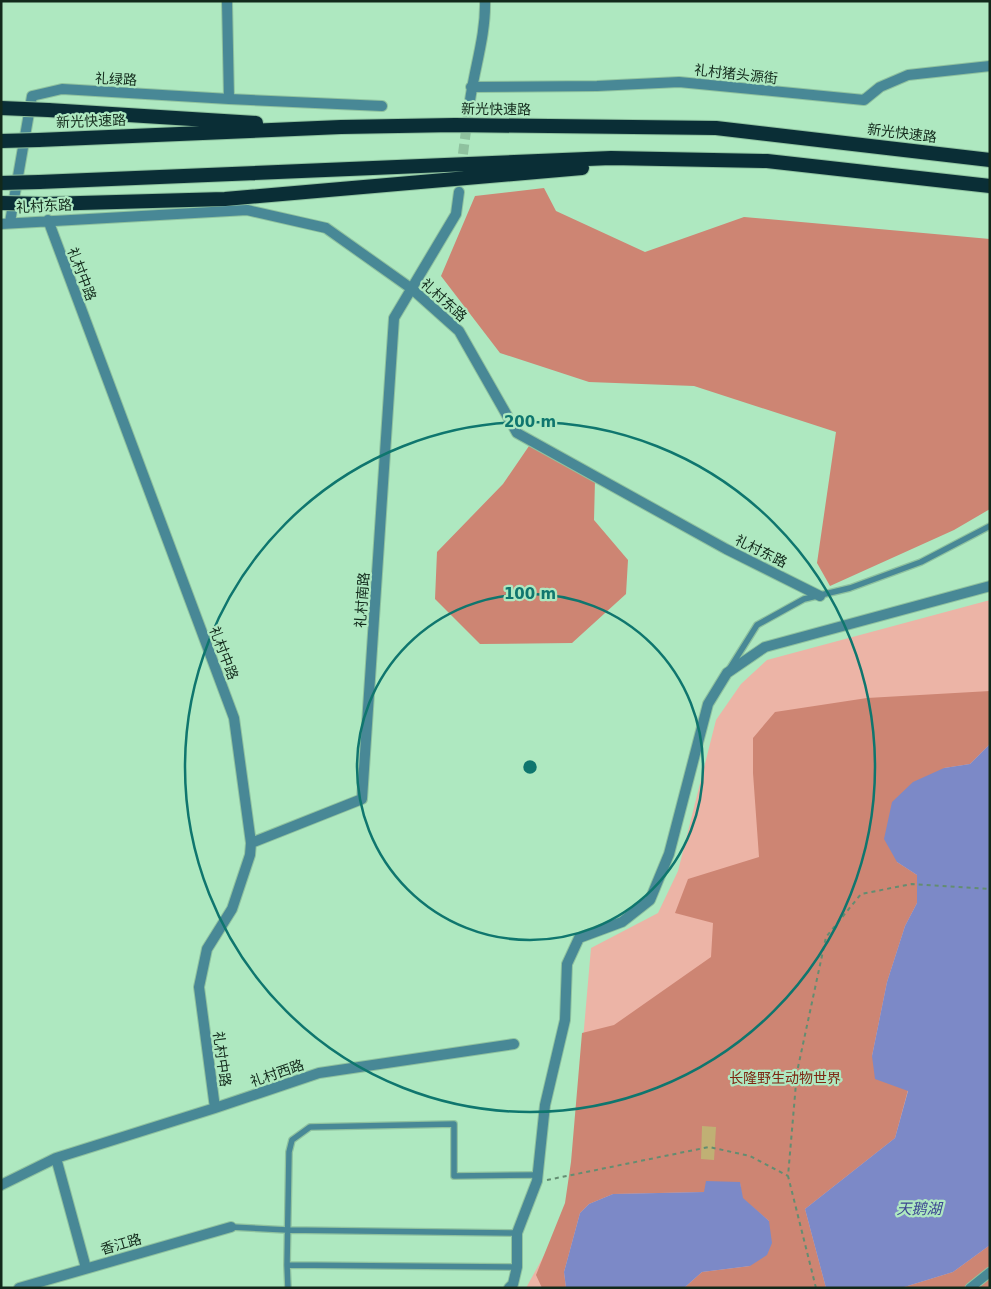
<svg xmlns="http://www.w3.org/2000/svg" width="991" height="1289" viewBox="0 0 991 1289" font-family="'DejaVu Sans','Noto Sans SC',sans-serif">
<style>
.green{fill:#ecb4a6}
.forest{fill:#cd8573}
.water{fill:#7c89c7}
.building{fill:#c0b074}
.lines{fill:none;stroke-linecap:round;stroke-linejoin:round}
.minor-tunnel{stroke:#8fc29f;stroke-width:10;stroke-dasharray:10 5;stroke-linecap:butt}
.service-casing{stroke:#8fc29f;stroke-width:8}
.pedestrian-casing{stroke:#8fc29f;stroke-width:11}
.minor-casing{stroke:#8fc29f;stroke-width:12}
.trunk-casing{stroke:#8fc29f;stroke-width:16}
.path{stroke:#638d71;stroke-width:2;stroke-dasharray:4 4;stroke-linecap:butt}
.service{stroke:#488896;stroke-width:5.5}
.pedestrian{stroke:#488896;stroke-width:9}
.minor{stroke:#488896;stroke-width:10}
.trunk{stroke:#0a2e36;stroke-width:14}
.trunk-bridge-casing{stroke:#8fc29f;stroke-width:16;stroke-linecap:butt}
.trunk-bridge{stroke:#0a2e36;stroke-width:14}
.ring{fill:none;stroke:#0f766e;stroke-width:2.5}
.labels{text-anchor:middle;stroke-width:4.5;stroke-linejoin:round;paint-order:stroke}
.street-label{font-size:14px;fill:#12291b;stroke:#aee8c0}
.park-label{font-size:14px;fill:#7d2712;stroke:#aee8c0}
.water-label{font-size:15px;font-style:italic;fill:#3c4591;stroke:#aee8c0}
.centre{fill:#0f766e;stroke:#aee8c0;stroke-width:2.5}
.ring-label{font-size:15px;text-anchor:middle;font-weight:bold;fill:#0f766e;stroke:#aee8c0;stroke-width:4.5;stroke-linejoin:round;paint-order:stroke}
</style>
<rect width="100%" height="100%" fill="#aee8c0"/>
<path class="green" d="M990 600V1288H526L568 1212 591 948 658 913 678 871 716 720 741 684 767 660Z"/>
<path class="forest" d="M544 188 556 211 645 252 744 217 990 239V509L954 530 830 586 817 563 836 432 694 386 589 382 500 353 441 276 475 196Z
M529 446 595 480 594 520 628 560 626 594 572 643 480 644 435 599 437 552 503 484Z
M990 691V744L970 764 944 768 897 862 917 875V903L905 926 887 982 872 1056 908 1090 895 1138 805 1209 826 1288H684L702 1272 750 1266 769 1221 742 1198 740 1183 704 1192 613 1194 589 1204 580 1213 564 1272 566 1288H542L536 1275 565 1203 571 1162 582 1033 614 1025 711 957 713 923 675 913 688 879 759 857 753 773V738L775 712 867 698Z
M990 1245V1288H901L953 1272Z"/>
<path class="water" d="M990 744V1245L953 1272 901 1288H826L805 1209 895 1138 908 1091 875 1079 872 1056 887 982 905 926 917 903V875L897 862 884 839 892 802 913 782 944 768 970 764Z
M706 1181 740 1182 743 1198 769 1221 772 1243 767 1255 750 1266 702 1272 684 1288H566L564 1272 580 1213 589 1204 613 1194 704 1192Z"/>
<path class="building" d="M702 1126 716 1127 714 1160 701 1159Z"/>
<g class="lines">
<path class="minor-tunnel" d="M461 169 469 108"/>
<defs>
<path id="service" d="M730 668 757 625 804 599 850 588 921 562 990 526
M231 1227 287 1230 517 1233
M287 1265 517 1267
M288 1288 287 1265 289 1152 292 1140 310 1127 454 1124V1176L537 1175"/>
<path id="pedestrian" d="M970 1288 990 1272"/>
<path id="minor" d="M471 87 597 86 679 82 864 100 880 87 908 75 990 66
M229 99 382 106
M469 108C473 72 486 37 485 1
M48 220 234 718 251 843 250 855 232 909 207 949 199 987 215 1108
M10 222 32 96 62 89 229 99 227 1
M1 224 247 210 326 228 412 289 459 331 517 433 726 549 820 596
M251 843 362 799 394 318 456 214 459 192
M56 1158 86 1268
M1 1185 56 1158 215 1108 319 1073 514 1044
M19 1288 231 1227
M509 1288 513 1284 517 1267V1233L537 1181 545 1105 565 1020 567 964 579 938 622 922 650 900 669 854 708 704 727 673 765 647 990 586"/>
<path id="trunk" d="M48 110 256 123
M38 140 341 127 455 125 716 128 990 160
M39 182 611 158 767 161 990 186
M44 204 225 199 582 168"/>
</defs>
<use href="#service" class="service-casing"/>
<use href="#pedestrian" class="pedestrian-casing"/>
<use href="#minor" class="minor-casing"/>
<use href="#trunk" class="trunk-casing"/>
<path class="path" d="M547 1180 709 1147 750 1156 788 1176
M816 1288 788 1176 797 1072 826 937 861 894 912 884 990 889"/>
<use href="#service" class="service"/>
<use href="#pedestrian" class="pedestrian"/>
<use href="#minor" class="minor"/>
<use href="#trunk" class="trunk"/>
<defs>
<path id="trunk-bridge" d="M1 108 48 110
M1 141 38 140
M1 183 39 182
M1 203 44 204"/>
</defs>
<use href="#trunk-bridge" class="trunk-bridge-casing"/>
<use href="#trunk-bridge" class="trunk-bridge"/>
</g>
<g class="ring">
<circle cx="530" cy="767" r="173"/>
<circle cx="530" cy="767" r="345"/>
</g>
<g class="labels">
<g class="street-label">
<text transform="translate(736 74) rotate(6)" y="5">礼村猪头源街</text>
<text transform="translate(116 79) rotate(3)" y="5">礼绿路</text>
<text transform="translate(496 109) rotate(1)" y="5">新光快速路</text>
<text transform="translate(91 121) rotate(-2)" y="5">新光快速路</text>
<text transform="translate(902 133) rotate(7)" y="5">新光快速路</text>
<text transform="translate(44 206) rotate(-3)" y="5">礼村东路</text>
<text transform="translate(82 274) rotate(69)" y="5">礼村中路</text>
<text transform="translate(444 300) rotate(42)" y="5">礼村东路</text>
<text transform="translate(761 551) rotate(26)" y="5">礼村东路</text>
<text transform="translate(362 600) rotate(-86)" y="5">礼村南路</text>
<text transform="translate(224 653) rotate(69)" y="5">礼村中路</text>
<text transform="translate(222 1059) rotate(82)" y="5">礼村中路</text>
<text transform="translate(277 1073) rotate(-19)" y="5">礼村西路</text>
<text transform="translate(121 1244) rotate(-16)" y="5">香江路</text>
</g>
<g class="park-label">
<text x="785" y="1083">长隆野生动物世界</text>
</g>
<g class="water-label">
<text x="919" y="1214">天鹅湖</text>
</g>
</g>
<circle cx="530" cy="767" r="8" class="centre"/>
<g class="ring-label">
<text x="530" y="427">200 m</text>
<text x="530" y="599">100 m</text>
</g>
<rect width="991" height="1289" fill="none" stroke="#12291b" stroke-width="5"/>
</svg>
